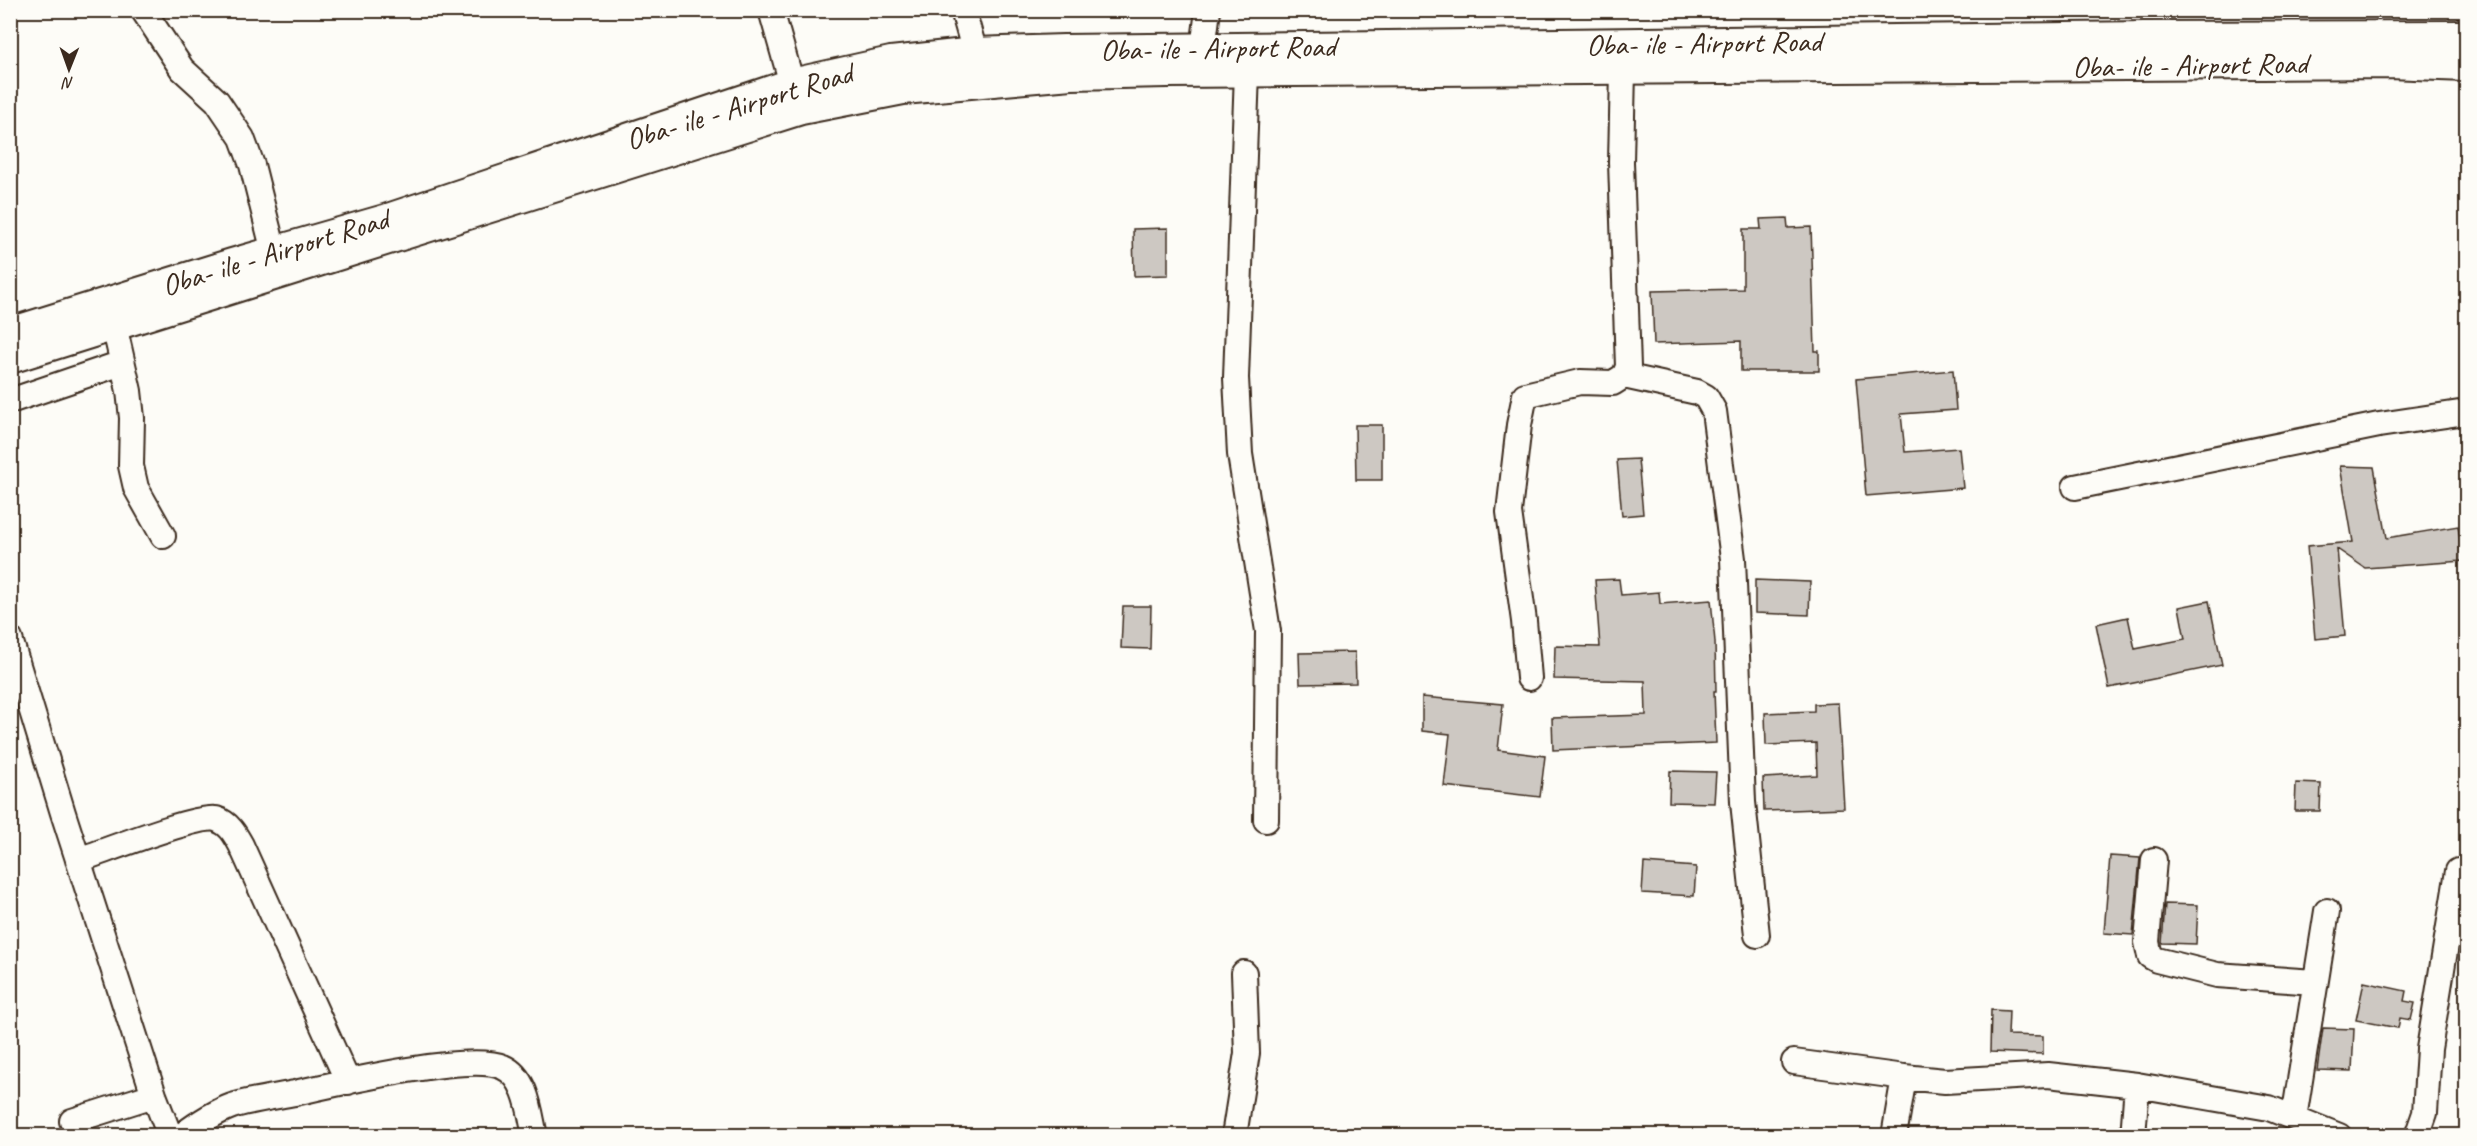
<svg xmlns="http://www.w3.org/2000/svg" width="2477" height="1146" viewBox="0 0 2477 1146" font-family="Caveat,sans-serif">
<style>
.building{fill:#cdc8c2;stroke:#3b2a1e;stroke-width:1.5}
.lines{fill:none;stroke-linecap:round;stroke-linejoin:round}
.minor-casing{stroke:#3b2a1e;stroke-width:28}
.major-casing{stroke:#3b2a1e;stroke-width:34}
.minor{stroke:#fdfcf7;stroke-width:24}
.major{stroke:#fdfcf7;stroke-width:30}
.labels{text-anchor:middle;stroke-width:5;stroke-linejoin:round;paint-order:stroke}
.street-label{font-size:30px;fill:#3b2a1e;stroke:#fdfcf7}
</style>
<rect width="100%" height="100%" fill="#fdfcf7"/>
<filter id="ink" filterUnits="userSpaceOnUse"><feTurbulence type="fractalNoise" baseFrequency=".0167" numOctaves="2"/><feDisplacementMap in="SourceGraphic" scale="12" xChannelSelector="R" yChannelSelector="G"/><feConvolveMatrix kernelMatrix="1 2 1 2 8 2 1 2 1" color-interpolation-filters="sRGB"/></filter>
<g filter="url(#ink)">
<path class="building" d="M1787 218 1788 228 1811 227 1815 351H1819V371H1741V341L1654 344 1652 291 1743 289V229H1761L1760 219Z
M1168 228V275L1134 276 1133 229Z
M1953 370 1956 410 1901 414 1905 452 1959 448 1963 488 1866 496 1856 379Z
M1355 425H1382V480H1356Z
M1638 459 1643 514 1622 516 1617 460Z
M2340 466 2374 467 2387 538 2458 526 2463 561 2365 568 2337 549 2345 636 2315 639 2307 546 2353 542Z
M1619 579 1621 595 1659 592 1660 604 1711 600 1715 642 1716 691H1714L1716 743 1553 750 1552 718 1646 715 1645 681 1554 679 1555 646 1600 647 1595 580Z
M1755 580 1810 582 1809 615 1755 613Z
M2209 601 2222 665 2109 688 2096 624 2128 617 2135 649 2185 639 2179 607Z
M1123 606H1151L1150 649 1121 648Z
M1355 652 1356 683 1300 684 1299 653Z
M1422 697 1503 704 1498 750 1545 756 1540 797 1444 786 1450 734 1422 731Z
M1838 703 1844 808 1764 811 1763 778 1817 775 1816 743 1766 745 1765 713 1814 711V704Z
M1670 771 1716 772 1714 803 1669 802Z
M2296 783 2321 784 2320 811H2295Z
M2110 856 2140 858 2133 935 2104 933Z
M1644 863 1696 867 1694 896 1642 893Z
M2165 904 2198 905 2196 944 2162 943Z
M2364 982 2406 991 2404 1001 2415 1003 2411 1020 2400 1018 2398 1028 2356 1020Z
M1991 1010 2009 1011 2008 1035 2043 1036V1054L1990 1052Z
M2323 1028 2354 1029 2352 1071 2317 1070Z"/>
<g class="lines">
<defs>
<path id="minor" d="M143 10 182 69 217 101 242 138 252 165 274 252
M771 10 792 84
M963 10 975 53
M1203 49 1208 10
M1247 72 1236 378 1240 454 1268 631 1266 820
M114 325 129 391 132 418 131 466 136 488 163 536
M1624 376 1697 392 1706 397 1714 411 1733 559 1743 802 1757 935
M10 401 122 363
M2075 487 2379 425 2466 412
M10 639 63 813 154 1095 170 1136
M1529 678 1524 621 1509 512 1519 425 1525 395 1580 382 1613 383 1624 376 1628 367 1621 162 1623 70
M78 860C103 852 196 815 216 819 229 823 235 834 241 845L348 1082
M2154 860 2147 942 2150 956 2157 960 2217 975 2315 982
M1794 1062 1904 1077
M2294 1118 2327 911
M72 1121 154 1095
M181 1136C197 1124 213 1113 232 1106 252 1100 274 1097 295 1093 335 1084 470 1052 503 1067 527 1077 530 1114 535 1136
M1234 1136 1247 1053 1244 973
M1894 1136 1904 1077 1945 1081 2048 1075 2137 1085 2269 1108 2339 1136
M2133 1136 2137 1085
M2417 1136 2425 1113 2429 1049 2458 871"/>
<path id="major" d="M10 333 232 264 385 220 792 84 891 62 975 53 1064 50 2145 37 2466 36
M10 358 801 109 903 89 1071 74 1167 72 2389 63 2466 66"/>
</defs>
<use href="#minor" class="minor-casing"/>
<use href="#major" class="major-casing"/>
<use href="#minor" class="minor"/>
<use href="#major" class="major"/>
</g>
</g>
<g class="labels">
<g class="street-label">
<text transform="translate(1704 43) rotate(-1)" y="10">Oba- ile - Airport Road</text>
<text transform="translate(1218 48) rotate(-1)" y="10">Oba- ile - Airport Road</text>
<text transform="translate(2190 65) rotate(-1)" y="10">Oba- ile - Airport Road</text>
<text transform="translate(739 106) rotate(-17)" y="10">Oba- ile - Airport Road</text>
<text transform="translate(275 252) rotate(-17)" y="10">Oba- ile - Airport Road</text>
</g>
</g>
<rect width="2477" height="1146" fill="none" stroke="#fdfcf7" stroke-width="36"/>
<rect x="18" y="18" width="2441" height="1110" fill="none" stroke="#3b2a1e" stroke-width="2" filter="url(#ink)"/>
<g transform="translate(69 69) rotate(181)" stroke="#fdfcf7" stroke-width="4.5" paint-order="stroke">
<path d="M0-4.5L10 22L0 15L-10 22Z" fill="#3b2a1e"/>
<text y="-9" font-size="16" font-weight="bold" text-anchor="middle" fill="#3b2a1e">N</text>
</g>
</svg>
